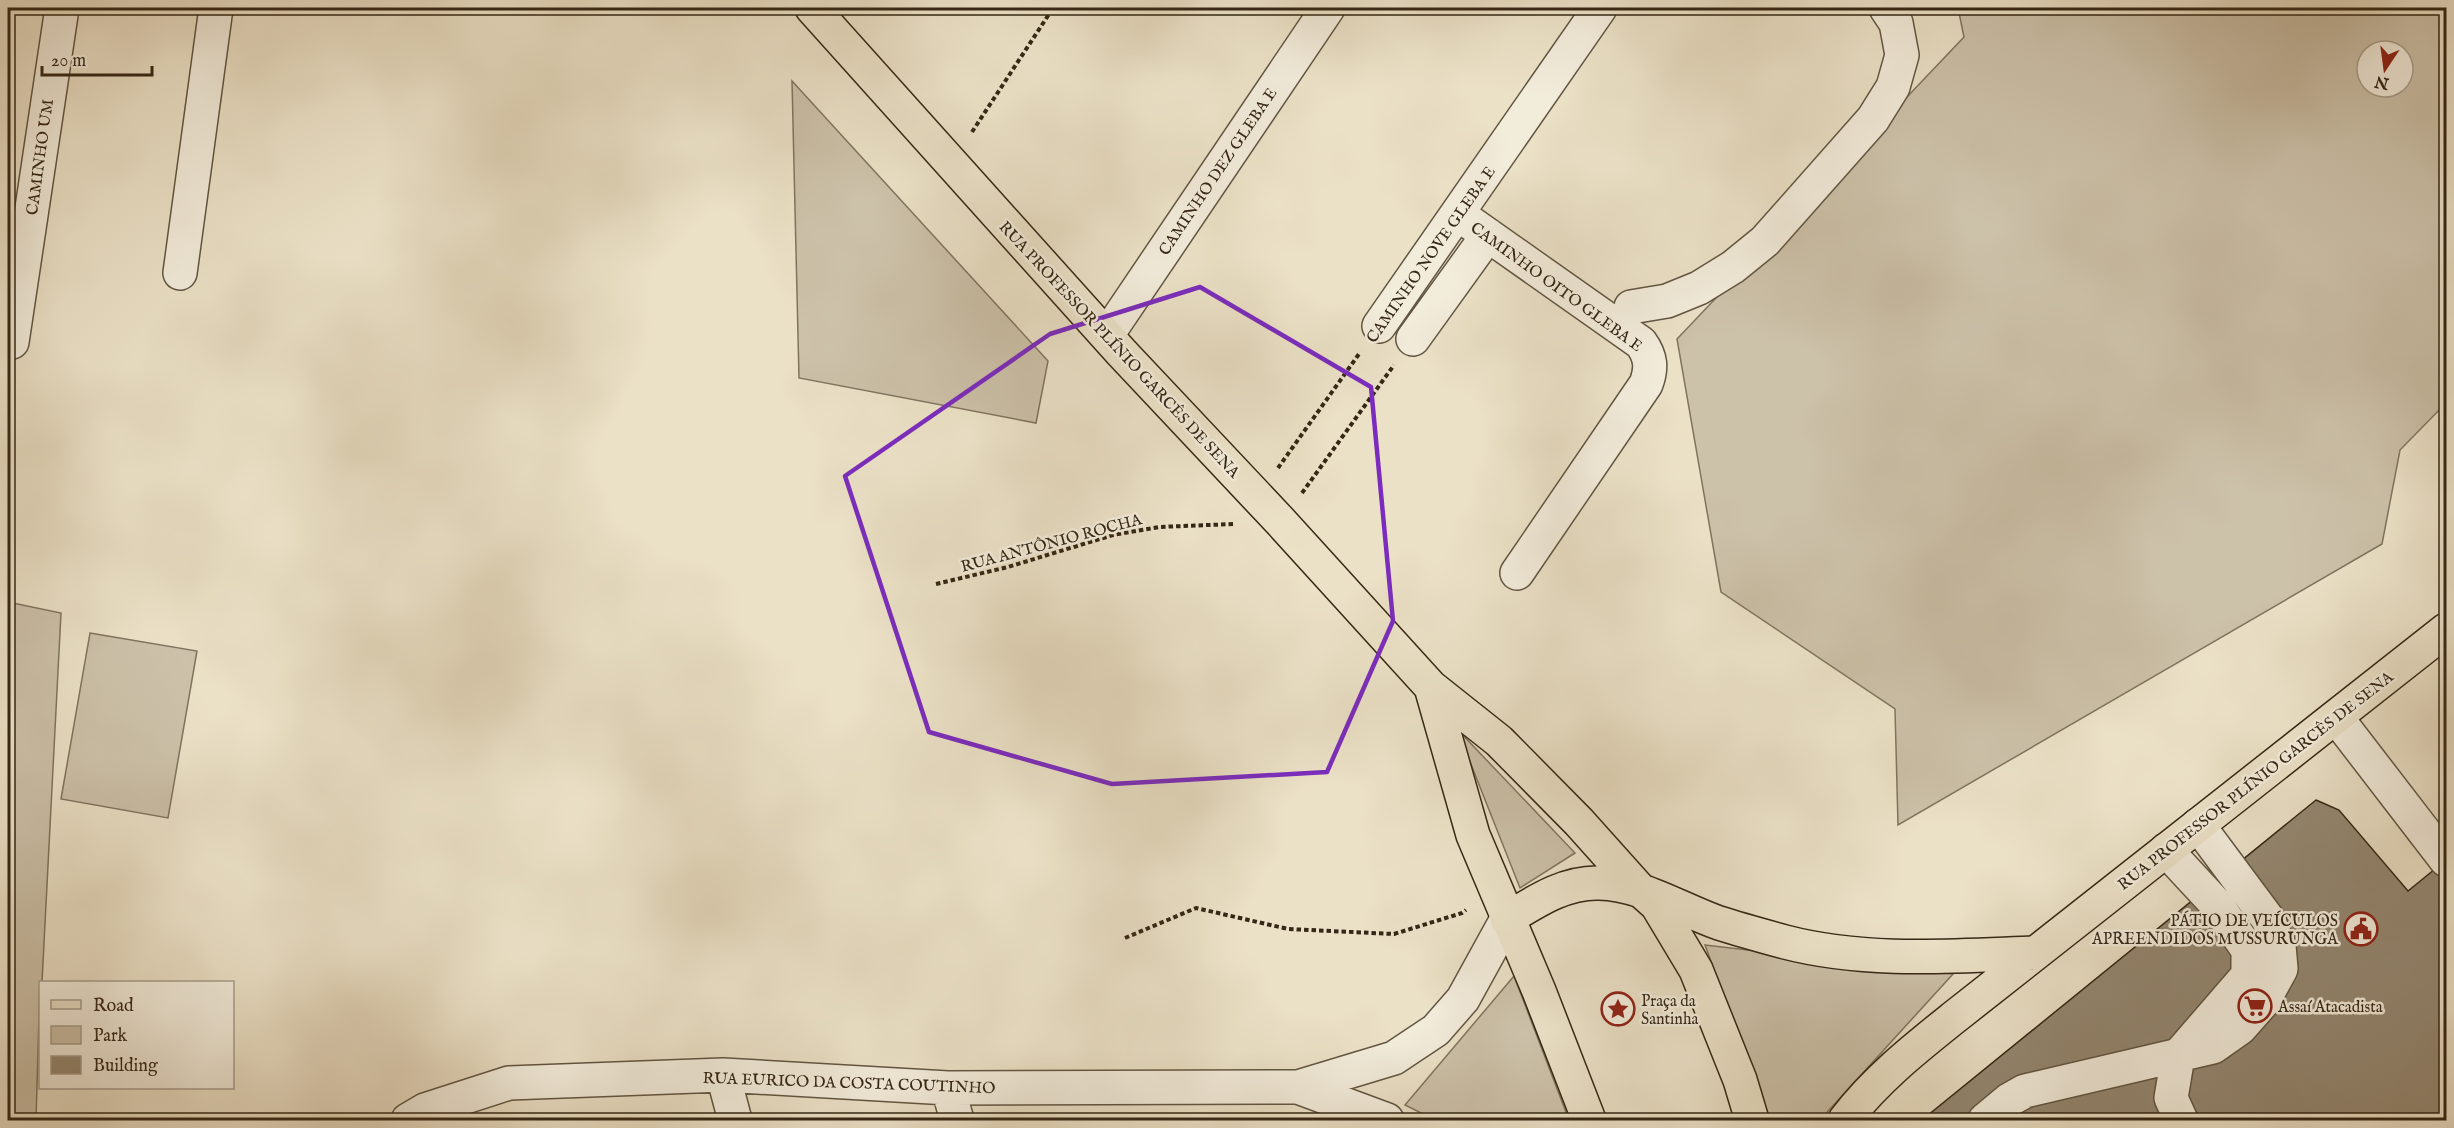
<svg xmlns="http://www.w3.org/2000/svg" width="2454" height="1128" viewBox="0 0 2454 1128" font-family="'IM FELL English',serif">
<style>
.green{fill:#ccc1a9;stroke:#80745f;stroke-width:1.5;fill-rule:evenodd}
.building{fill:#948872;stroke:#352715;stroke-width:1.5}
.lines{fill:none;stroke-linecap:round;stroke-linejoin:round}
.minor-casing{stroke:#625642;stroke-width:36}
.major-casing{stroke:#352715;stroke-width:36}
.path{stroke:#352715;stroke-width:4;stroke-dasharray:4.5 3;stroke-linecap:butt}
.minor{stroke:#f2ecdb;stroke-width:33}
.major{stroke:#ebe1c7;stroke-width:33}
.marked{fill:none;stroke:#7b2cbf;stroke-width:4.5;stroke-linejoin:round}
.labels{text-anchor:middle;stroke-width:5;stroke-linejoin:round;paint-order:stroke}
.street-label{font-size:16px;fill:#352715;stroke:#f2ecdb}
.poi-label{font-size:16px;fill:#352715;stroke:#f2ecdb;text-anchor:start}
</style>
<rect width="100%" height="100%" fill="#ebe1c7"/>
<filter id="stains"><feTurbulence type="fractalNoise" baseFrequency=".00333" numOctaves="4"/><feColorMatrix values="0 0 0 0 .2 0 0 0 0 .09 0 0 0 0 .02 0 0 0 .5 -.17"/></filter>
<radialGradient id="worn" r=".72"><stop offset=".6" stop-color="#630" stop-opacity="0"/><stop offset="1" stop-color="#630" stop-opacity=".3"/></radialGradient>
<path class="green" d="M1958 8H2446V403L2400 450 2382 544 1898 825 1895 709 1721 592 1677 339 1964 37ZM2367 51H2403V87H2367Z
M792 81 1048 361 1036 423 799 378Z
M8 602 61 613 42 982H40L36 1120H8Z
M90 633 197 651 168 818 61 799Z
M1457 729 1575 853 1520 888Z
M1705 945 1953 974 1820 1120H1769Z
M1514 976 1569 1120H1435L1405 1105Z"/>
<path class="building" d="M2316 800 2339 810 2408 891 2446 860V1120H1922Z"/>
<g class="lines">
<defs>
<path id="minor" d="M1458 214 1641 343C1651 357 1652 368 1646 384L1517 573
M180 273 216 8
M1631 307 1667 301 1699 288 1733 267 1765 241 1873 119 1893 87 1902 55 1896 23 1886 8
M1379 326 1600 8
M1107 335 1328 8
M1413 339 1488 235
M12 342 62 8
M2336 717 2446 860
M2166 850 2216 904 2248 950V975L2178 1056 2171 1098 2181 1120
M723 1075 735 1120
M1298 1087 1387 1120
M948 1088 957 1120
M408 1120 425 1110 509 1083 723 1075 948 1088 1298 1087 1394 1058 1436 1030 1463 999 1507 919
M1985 1120 2009 1100 2025 1091 2213 1047 2240 1028 2263 1002 2281 969 2279 946 2268 919 2198 825"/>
<path id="major" d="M812 8 1121 352 1281 522 1431 687 1499 741 1579 822 1639 889 1657 905 1696 970 1740 1080 1752 1120
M1431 687 1473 835 1539 991 1589 1120
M1507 919C1535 902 1564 882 1599 883 1642 884 1679 909 1719 923 1741 930 1763 936 1785 942 1866 963 1952 956 2035 953
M1845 1120C1876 1079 1917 1047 1957 1015L2446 630"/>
</defs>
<use href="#minor" class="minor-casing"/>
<use href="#major" class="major-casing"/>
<path class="path" d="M972 132 1053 8
M1278 468 1359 354
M1302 493 1394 365
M936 584 1008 567 1113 535 1159 527 1234 524
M1125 938 1196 908 1288 929 1394 934 1462 913 1466 910"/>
<use href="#minor" class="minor"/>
<use href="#major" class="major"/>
</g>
<path class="marked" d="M1200 287 1371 387 1393 621 1327 772 1112 784 929 732 845 476 1050 334Z"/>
<defs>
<symbol id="civic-ring" viewBox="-11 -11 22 22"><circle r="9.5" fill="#f2ecdb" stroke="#8f2418" stroke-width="1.5"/><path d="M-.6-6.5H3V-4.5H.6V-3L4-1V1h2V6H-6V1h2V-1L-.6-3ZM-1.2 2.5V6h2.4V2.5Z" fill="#8f2418"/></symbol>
<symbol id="supermarket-ring" viewBox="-11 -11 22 22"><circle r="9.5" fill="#f2ecdb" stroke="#8f2418" stroke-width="1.5"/><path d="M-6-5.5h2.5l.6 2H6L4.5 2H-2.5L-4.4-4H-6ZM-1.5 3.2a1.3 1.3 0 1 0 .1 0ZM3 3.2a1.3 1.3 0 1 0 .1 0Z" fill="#8f2418"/></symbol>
<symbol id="sight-ring" viewBox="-11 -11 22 22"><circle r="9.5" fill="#f2ecdb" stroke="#8f2418" stroke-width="1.5"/><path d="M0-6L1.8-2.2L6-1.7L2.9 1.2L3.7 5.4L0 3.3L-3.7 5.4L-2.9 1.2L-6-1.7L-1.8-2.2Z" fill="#8f2418"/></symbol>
</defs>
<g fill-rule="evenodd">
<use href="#civic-ring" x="2342" y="910" width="38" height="38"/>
<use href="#supermarket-ring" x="2236" y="987" width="38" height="38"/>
<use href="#sight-ring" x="1599" y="990" width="38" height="38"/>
</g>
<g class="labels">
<g class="street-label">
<text transform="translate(39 157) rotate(-82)" y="6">CAMINHO UM</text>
<text transform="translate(1217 171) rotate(-56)" y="6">CAMINHO DEZ GLEBA E</text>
<text transform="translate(1430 254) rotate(-55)" y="6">CAMINHO NOVE GLEBA E</text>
<text transform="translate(1557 286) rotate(36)" y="6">CAMINHO OITO GLEBA E</text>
<text transform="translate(1120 349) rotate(47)" y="6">RUA PROFESSOR PLÍNIO GARCÊS DE SENA</text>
<text transform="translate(1051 542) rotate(-15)" y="6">RUA ANTÔNIO ROCHA</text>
<text transform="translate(2255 780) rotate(-38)" y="6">RUA PROFESSOR PLÍNIO GARCÊS DE SENA</text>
<text transform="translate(849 1082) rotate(2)" y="6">RUA EURICO DA COSTA COUTINHO</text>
</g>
<g class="poi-label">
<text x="2338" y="926" text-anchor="end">PÁTIO DE VEÍCULOS<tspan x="2338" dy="18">APREENDIDOS MUSSURUNGA</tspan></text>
<text x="1641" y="1006">Praça da<tspan x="1641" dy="18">Santinha</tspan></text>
<text x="2278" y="1012">Assaí Atacadista</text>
</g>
</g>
<rect width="2454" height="1128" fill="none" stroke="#ebe1c7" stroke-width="30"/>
<rect x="9" y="9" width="2436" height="1110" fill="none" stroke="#352715" stroke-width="3"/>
<rect x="15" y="15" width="2424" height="1098" fill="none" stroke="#352715" stroke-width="1.5"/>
<rect x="39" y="981" width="195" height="108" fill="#f2ecdb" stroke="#a69d8c" stroke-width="1.5"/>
<rect x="51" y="1000" width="30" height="9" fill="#ebe1c7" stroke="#a69d8c" stroke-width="1.5"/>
<text x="93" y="1011" font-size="18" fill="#352715">Road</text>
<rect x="51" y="1026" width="30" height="18" fill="#ccc1a9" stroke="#a69d8c" stroke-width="1.5"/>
<text x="93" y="1041" font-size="18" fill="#352715">Park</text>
<rect x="51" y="1056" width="30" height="18" fill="#948872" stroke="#a69d8c" stroke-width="1.5"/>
<text x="93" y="1071" font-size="18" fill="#352715">Building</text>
<g transform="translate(2385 69) rotate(193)"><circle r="28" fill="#f2ecdb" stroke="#a69d8c" stroke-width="1.5"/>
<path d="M0-4.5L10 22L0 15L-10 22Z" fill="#8f2418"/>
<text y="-9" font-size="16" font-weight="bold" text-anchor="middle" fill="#352715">N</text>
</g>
<path d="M42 66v9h110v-9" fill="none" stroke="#352715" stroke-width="3"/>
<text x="51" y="66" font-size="18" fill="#352715" stroke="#f2ecdb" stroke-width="4.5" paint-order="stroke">20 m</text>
<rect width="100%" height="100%" filter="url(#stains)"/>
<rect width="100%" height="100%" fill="url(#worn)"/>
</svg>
